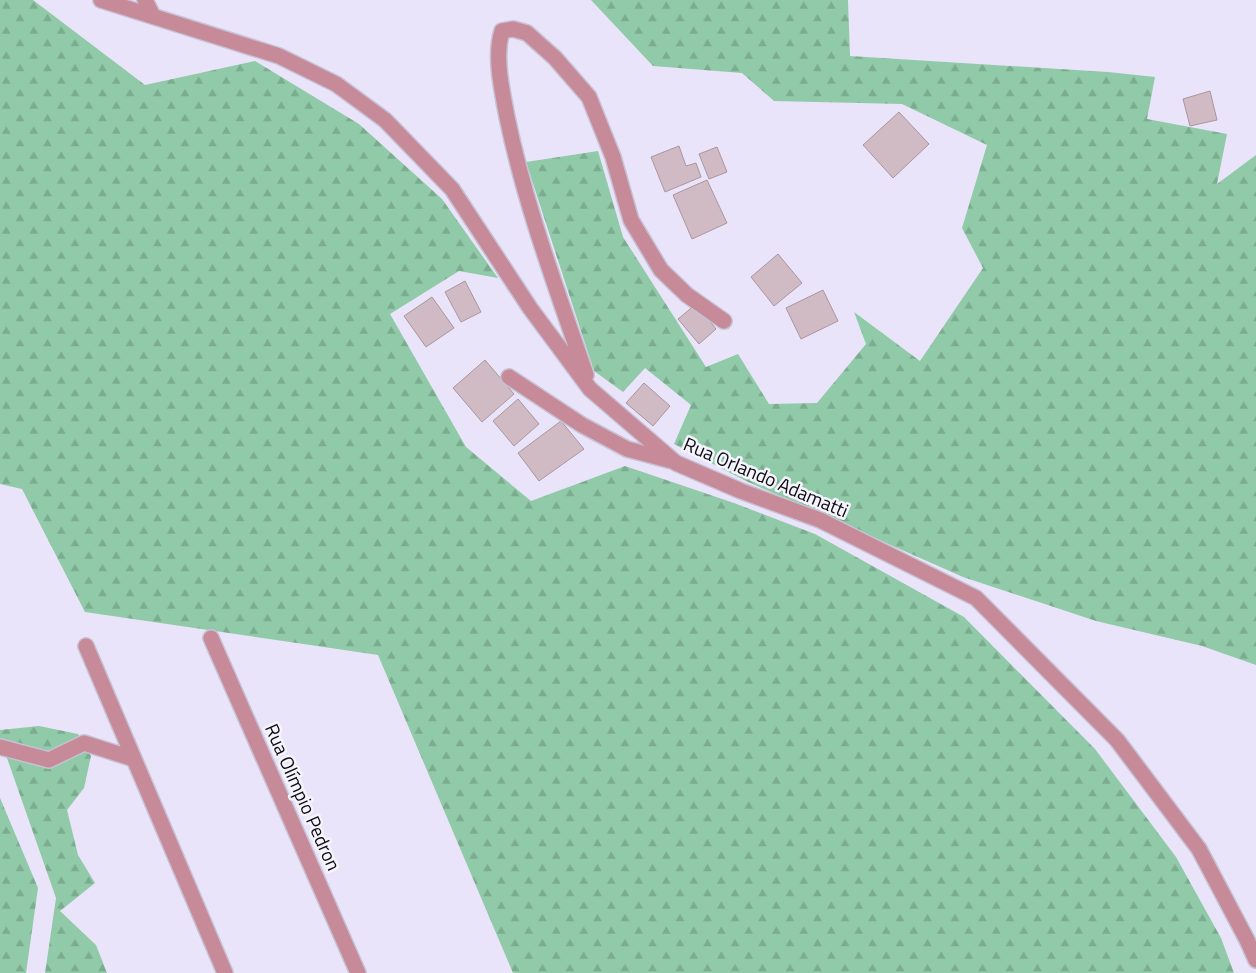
<svg xmlns="http://www.w3.org/2000/svg" width="1256" height="973" viewBox="0 0 1256 973" font-family="'Titillium Web',sans-serif">
<style>
.forest{fill:url(#forest-firs)}
.building{fill:#d0bac4;stroke:#ab969e}
.lines{fill:none;stroke-linecap:round;stroke-linejoin:round}
.minor-casing{stroke:#c6c1d4;stroke-width:18}
.minor{stroke:#c68a98;stroke-width:15}
.labels{text-anchor:middle;stroke-width:5;stroke-linejoin:round;paint-order:stroke}
.street-label{font-size:19px;fill:#0c0b11;stroke:#f5f4fc}
</style>
<defs>
<pattern id="forest-firs" width="22" height="20" patternUnits="userSpaceOnUse" patternTransform="scale(1.25)"><rect width="22" height="20" fill="#91caa8"/><path d="M5 1l3.5 6h-7zM16 11l3.5 6h-7z" fill="#7cac90"/></pattern>
</defs>
<rect width="100%" height="100%" fill="#e9e4f9"/>
<path class="forest" d="M0 0H33L145 85 255 61 359 124 442 199 498 278 459 271 390 314 466 447 531 501 625 466 734 503 815 534 964 617 1095 749 1176 857 1221 938 1234 973H513L378 655 85 612 22 489 0 484Z
M591 0H848L850 56 1108 72 1155 77 1147 119 1227 134 1217 184 1256 155V665L1202 646 1096 621 963 577 746 481 674 444 691 405 645 368 623 392 594 371 526 162 598 151 623 237 706 367 738 354 769 404 817 403 866 344 854 312 920 361 983 268 962 228 987 145 902 104 774 101 742 73 653 66Z
M39 726 78 734 91 756 84 788 67 810 78 855 95 883 60 911 96 945 107 973H45L56 898 0 738V730Z
M0 798 38 888 26 973H0Z"/>
<path class="building" d="M1210 91 1217 120 1190 126 1183 99Z
M899 112 929 144 893 178 863 145Z
M679 146 686 166 696 163 701 177 665 192 651 157Z
M717 147 727 172 709 179 699 154Z
M707 180 727 223 692 239 673 195Z
M778 254 802 283 774 306 751 277Z
M465 281 481 312 461 322 445 292Z
M823 290 838 321 801 339 786 308Z
M432 297 454 328 426 347 404 316Z
M696 304 716 329 699 344 678 319Z
M485 360 514 394 482 422 453 388Z
M644 383 670 406 653 426 626 403Z
M518 399 539 424 514 446 493 421Z
M561 421 584 449 539 481 518 453Z"/>
<g class="lines">
<defs>
<path id="minor" d="M101 0 279 56 336 84 385 120 452 189 530 308 590 389 676 463 741 491 820 520 976 598 1117 740 1199 849 1247 940 1256 960
M145 0 153 16
M586 375C557 290 525 205 507 117 502 90 494 57 502 31L513 29 527 33 555 58 589 97 613 157 631 220 661 270 687 295 724 321
M509 377 582 425 627 449 672 461
M211 638 358 973
M86 646 225 973
M0 747 49 760 84 743 134 759"/>
</defs>
<use href="#minor" class="minor-casing"/>
<use href="#minor" class="minor"/>
</g>
<g class="labels">
<g class="street-label">
<text transform="translate(766 477) rotate(23)" y="7">Rua Orlando Adamatti</text>
<text transform="translate(303 797) rotate(66)" y="7">Rua Olímpio Pedron</text>
</g>
</g>
</svg>
